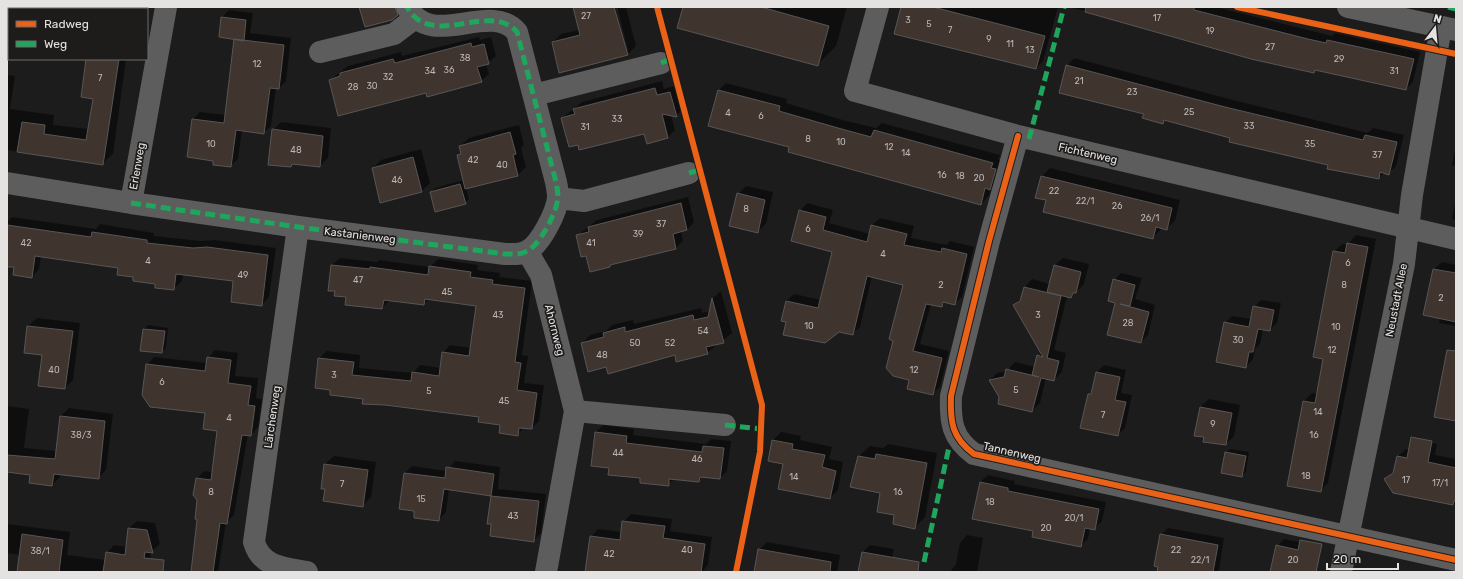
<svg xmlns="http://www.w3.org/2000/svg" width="1463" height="579" viewBox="0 0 1463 579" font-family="Rubik,sans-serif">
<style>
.shadow{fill:#0007}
.building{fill:#40342e;stroke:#575656}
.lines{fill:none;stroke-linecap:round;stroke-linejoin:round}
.minor{stroke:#5d5d5d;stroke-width:22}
.tertiary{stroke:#5d5d5d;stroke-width:22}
.quiet{stroke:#20a55d;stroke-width:5;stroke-dasharray:10 5;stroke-linecap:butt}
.cycleway-casing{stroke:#1e1c1b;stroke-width:8}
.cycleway{stroke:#ea6118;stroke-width:6}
.labels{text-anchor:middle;stroke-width:3.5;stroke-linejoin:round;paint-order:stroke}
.number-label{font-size:9px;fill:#bcb7b5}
.street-label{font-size:11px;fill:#e5e3e2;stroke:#1e1c1b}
</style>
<rect width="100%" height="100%" fill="#1d1c1c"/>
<path class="shadow" d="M87 7H126V9H86Z
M573 7H615L626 50H628L617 7H626L636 46 628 54 553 42 561 34 579 30Z
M684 7H847L836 46 817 65Z
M902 7H1058L1043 61 1036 68Z
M1070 7H1216L1332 36 1335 33 1420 52 1413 82 1406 89 1317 69 1314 72 1251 58Z
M229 10 253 13 250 33 291 38 286 81 279 88H276L271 126 263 133 242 130 238 159 230 166 214 160 193 119 200 112 226 115 235 40 222 17Z
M479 37 480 40 491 37 496 56 486 64 489 74 481 81 427 92 330 80 348 66 401 52 402 56Z
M1074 58 1233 100 1368 133 1373 128 1404 135 1396 166 1389 173 1385 172 1379 178 1165 120 1163 122 1067 66Z
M87 59H126L113 154 102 164 7 150V75L15 76 10 109 54 115 53 125 89 129 94 98Z
M662 81 664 89 677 85 683 109 676 116 671 115 675 130 668 137 647 142 645 132 579 143 562 118 582 102Z
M726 83 787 99 786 103 846 121 876 128 882 123 1000 155 998 160 1003 161 998 181 991 188 989 196 981 204 791 147 719 90Z
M281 122 331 128 328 158 320 166 294 163 291 166 273 130Z
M519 125 524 145 521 148 526 167 518 175 466 188 469 199 465 203 431 192 435 188 464 180 458 155 462 151 460 146 469 138Z
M1456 144V166L1452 165Z
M421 149 430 183 422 191 381 201 373 168 381 160Z
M1050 168 1180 200 1175 221 1166 229 1162 228 1153 238 1047 200 1042 176Z
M746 186 773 192 766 224 757 232 738 194Z
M688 197 694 222 687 230 681 231 683 241 676 248 612 264 610 266 577 236 597 220Z
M1456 198V220L1452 219Z
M807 203 833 210 829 223 870 234 872 225 880 218 914 226 911 238 947 245 950 241 974 247 962 297 954 304 946 302 942 306 931 304 920 344 949 351 940 387 932 394 910 380 894 340 904 284 872 276 860 327 852 334 787 321 786 301 794 294 821 300 833 251 800 211Z
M12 217 96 229 100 224 154 233V236L201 241 215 240 276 248 269 297 262 305 234 280 183 274 182 281 174 288 135 276 119 267 41 256 39 269 32 277 15 267 7 266V222Z
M1356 235 1376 239 1328 483 1320 491 1304 401 1312 393 1317 394 1324 358 1334 252 1342 244 1347 245Z
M340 258 377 262 379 260 430 267 438 259 478 265 477 270 500 273 499 277 532 281 522 355 528 356 524 383 544 385 539 421 532 428 525 427 518 434 501 424 480 416 363 403 364 398 331 389 316 387 319 358 327 351 360 355 359 368 413 373 420 365 441 368 443 353 450 345 471 348 477 305 430 299 424 304 390 300 382 308 347 297 332 265Z
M1063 258 1089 264 1084 284 1071 297 1067 296 1054 350 1066 353 1062 372 1054 380 1046 378 1040 403 1032 411 1001 397 990 380 997 373 1007 371 1015 362 1035 367 1038 356 1041 352 1014 305 1022 297 1025 287 1032 279 1050 284 1054 266Z
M1442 262 1456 265V326L1439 323 1440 318 1434 269Z
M1121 273 1142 278 1135 299 1155 305 1148 335 1141 342 1117 302 1114 280Z
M721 291 732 333 707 353 675 354 609 373 607 366 582 344 590 335 606 331 612 325 633 320 634 324 701 308 702 313 711 311 713 298Z
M1261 300 1281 303 1277 323 1270 330 1263 329 1260 344 1255 349 1253 359 1246 367 1225 323 1232 316 1251 319 1254 307Z
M37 318 80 323 73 380 65 388 28 326Z
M148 325 168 328 166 348 162 352 141 350 144 329Z
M215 350 238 353 235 376 258 378 256 398 262 399 258 427 251 435 248 434 234 515 226 523 218 572H221H192L199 519 197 479 204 471 213 472 218 430 206 412 147 365 154 357 207 363 208 358Z
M1104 365 1126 370 1121 393 1132 395 1125 428 1118 435 1089 394 1093 390 1097 372Z
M1209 399 1240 405 1234 436 1226 444 1205 436 1200 407Z
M7 406 29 409 24 448 57 451 61 416 69 408 113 414 106 470 98 478 60 474V477L52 485 31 474 7 471Z
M603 425 634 429 633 435 706 444 711 439 731 441 727 471 720 478 703 476 699 481 675 478 668 485 610 467 596 432Z
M781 432 801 436 800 440 832 447 829 459 843 462 838 490 830 498 784 463 773 440Z
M1418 440 1437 444 1435 455 1456 459V505L1394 492 1385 479 1395 470 1398 456 1406 449 1410 450Z
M888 444 937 453 925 517 914 528 896 514 859 456 870 446 883 448Z
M1230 449 1249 452 1246 472 1242 476 1226 453Z
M334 456 376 462 371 497 362 506 326 488 325 464Z
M455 461 500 467 498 489 546 494 541 533 533 541 488 523 492 495 449 489 446 512 439 520 415 510 405 473 412 466 447 471Z
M988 475 1015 481 1014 484 1106 502 1102 521 1094 529 1090 528 1088 539 1080 546 980 482Z
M631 514 672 519 670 531 712 537 708 565 702 572H589L591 537 598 529 622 532 623 522Z
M137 521 155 523 160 544 151 552 149 572H18L20 555 7 553V524L70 532 67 555 106 560 107 553 114 545 127 547 129 528Z
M1168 528 1224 538 1219 570 1217 572H1164L1161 535Z
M967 535 983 538 977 572H950L956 564 960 543Z
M1284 539 1321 546 1315 572H1272L1277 546Z
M767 542 840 555 837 572H755L759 550Z
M870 545 894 549 890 570 903 572H859L863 552Z
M1393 570 1408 572H1391Z"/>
<path class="building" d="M359 7H395L398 15 392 20 365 27Z
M573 7H614L628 55 559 73 552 42 580 35Z
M683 7H761L829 26 818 66 677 28Z
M901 7H933L1045 36 1036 69 894 34Z
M1086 7H1194V10L1308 39 1326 43 1327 40 1414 59 1406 90 1315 70 1314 73 1251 59 1085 12Z
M221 17 246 20 244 41 219 37Z
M234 39 284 45 279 89 270 88 264 134 236 130 231 167 213 165V161L187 157 192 119 224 123Z
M471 43 472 47 484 44 489 64 477 67 482 82 427 97 426 93 338 116 329 80 340 76V73L393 59 395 63Z
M86 59H119L103 165 17 152 22 122 45 125 44 134 86 140 93 99 81 97Z
M1066 65 1225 107 1363 140 1365 135 1397 142 1389 175 1380 172 1379 179 1338 171 1327 169 1328 165 1229 142 1230 138 1164 120 1163 124 1142 118 1144 114 1059 93Z
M655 88 657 95 670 92 677 117 662 114 668 138 647 144 644 134 579 150 578 145 569 147 561 118 575 114 573 109Z
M718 90 780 106 779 111 838 128 871 137 874 130 993 163 991 168 996 169 990 190 985 188 981 205 788 152 789 147 708 126Z
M272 129 323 136 320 167 292 164 291 167 268 165Z
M510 132 516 154 513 155 518 176 465 189 457 155 461 154 459 146Z
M413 157 422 192 380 203 372 168Z
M1041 176 1172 208 1167 230 1156 227 1153 239 1043 212 1046 200 1035 198Z
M460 184 466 204 435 212 430 192Z
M737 193 765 200 758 233 729 226Z
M681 203 687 230 673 234 676 249 610 265V267L590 272 586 256 581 257 576 235 589 232 588 227Z
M799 210 826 217 823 230 867 242 871 225 907 234 904 245 941 252 942 248 967 254 955 305 943 302 942 307 926 304 913 351 942 358 933 395 907 389 909 380 893 376 886 368 893 341 889 339 903 285 867 276 853 335 839 332 825 343 783 335 786 322 781 321 786 301 818 308 832 252 791 241Z
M7 225 91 237 92 232 147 240V243L193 248 207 247 268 255 262 306 231 302 233 281 176 274 174 290 155 288V284L133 281V277L117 275 118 268 35 256 32 278 13 275 14 267H7Z
M1347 243 1368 247 1321 492 1287 486 1303 401 1315 403 1323 359 1313 357 1333 251 1345 253Z
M331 265 370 269V267L428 275 429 266 471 272 470 277 493 280 492 284 525 288 515 362 521 363 517 390 537 393 532 429 519 428 518 436 499 433 500 425 478 422 479 417 385 405 362 404 363 399 330 395V390L315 388 318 358 354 362 352 375 411 381 412 372 439 376 442 352 469 356 476 306 425 299 424 305 384 300 382 309 345 305 346 297 334 296 335 291H328Z
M1054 265 1081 272 1076 293H1073L1071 298 1047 292Z
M1433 269 1456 273V322L1423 315Z
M1113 279 1135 285 1130 306 1120 304 1149 312 1141 343 1107 335 1115 303 1108 301Z
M1024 287 1061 296 1047 358 1059 361 1054 381 1041 378 1032 412 998 404 999 397 989 380 1004 377 1006 369 1039 377 1032 375 1037 355 1043 357 1013 305 1020 301Z
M712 298 724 343 706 347 708 354 676 362 675 355 608 374 606 367 588 372 581 343 604 337 603 333 625 327V332L693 315 694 320 708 317Z
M1253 306 1274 310 1270 331 1258 329 1253 352H1249L1246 368 1216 362 1224 322 1249 327Z
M27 326 73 331 65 389 38 386 42 355 24 353Z
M143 329 165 331 162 353 140 351Z
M1447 350 1456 351V421L1434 417Z
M207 357 231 360 228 383 251 386 248 405 255 406 251 436 242 435 227 524 220 523 213 572H191L197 520 195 519 197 500 193 495 196 478 211 480 217 431 203 429 205 413 150 407 142 395 146 364 205 371Z
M1096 372 1120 377 1115 400 1126 402 1118 436 1080 428 1088 394H1091Z
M1200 407 1232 413 1226 445 1203 442 1204 437 1194 436Z
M60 416 105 421 99 479 54 474 52 486 29 483 30 475 7 472V455L55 459Z
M595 432 627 436 626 443 702 452 703 446 724 448 720 479 700 477 699 482 669 479V486L640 483V478L608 475 609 468 591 466Z
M1411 437 1432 441 1428 462 1456 468V500L1454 501 1453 505 1393 493 1384 479 1393 473 1397 456 1407 458Z
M772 440 793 444 792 449 825 455 822 467 836 471 830 499 778 489 783 464 768 461Z
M1225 452 1246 456 1242 477 1221 473Z
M876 454 927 463 915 529 893 524 894 515 877 512 880 493 850 487 858 456 875 459Z
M324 464 368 470 363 507 323 501 325 489H321Z
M446 467 494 474 491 496 539 501 534 542 490 536 491 524H487L491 496 444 489 439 521 414 518V511L399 509 404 473 445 478Z
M980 482 1008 488V491L1099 509 1095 530 1085 528 1081 547 1032 537 1033 531 972 519Z
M622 521 665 526 663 538 705 544 701 572H585L590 536 620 540Z
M128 528 147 530 153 553 145 552 144 558 164 560 163 572H103L106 552 125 555Z
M22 534 63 540 59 572H17Z
M1160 534 1218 545 1213 572H1157L1158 567 1154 566Z
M1300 540 1322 544 1316 572H1270L1276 545 1298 550Z
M758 549 831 562 830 572H754Z
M862 552 919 562 918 572H858Z"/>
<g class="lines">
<path class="minor" d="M878 7 855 91 1018 136 1456 239
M320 52 394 34 415 18
M534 95 661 63
M1018 136 989 241 951 396C950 422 952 438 974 454L1456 560
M7 183 131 203 166 7
M558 198 584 201 689 173
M131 203 298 227 505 254C513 254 521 255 527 251 540 245 557 212 558 197 558 192 557 187 556 182L517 32C489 0 432 51 407 7
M298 227 254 542C261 567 284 568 307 572
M527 251 541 275 575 411 546 572
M575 411 725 425
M1341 572 1404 264 1412 195 1441 27"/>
<path class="tertiary" d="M1348 7 1456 30"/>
<path class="quiet" d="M1448 7 1456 9
M661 63 671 59
M1029 139 1064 7
M689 173 699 170
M131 203 298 227 505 254C513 254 521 255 527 251 540 245 557 212 558 197 558 192 557 187 556 182L517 32C489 0 432 51 407 7
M725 425 761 429
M924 562 949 447"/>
<defs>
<path id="cycleway" d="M657 7 762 405 760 452 736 572
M1237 7 1456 54
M1018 136 989 241 951 396C950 422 952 438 974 454L1456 560"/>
</defs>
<use href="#cycleway" class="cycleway-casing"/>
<use href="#cycleway" class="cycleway"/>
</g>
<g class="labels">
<g class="number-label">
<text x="586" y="19">27</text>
<text x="1157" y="21">17</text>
<text x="908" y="23">3</text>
<text x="929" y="27">5</text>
<text x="950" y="33">7</text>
<text x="1210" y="34">19</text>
<text x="989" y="42">9</text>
<text x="1010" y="47">11</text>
<text x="1270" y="50">27</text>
<text x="1030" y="53">13</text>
<text x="465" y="61">38</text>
<text x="1339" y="62">29</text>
<text x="257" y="67">12</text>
<text x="449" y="73">36</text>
<text x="430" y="74">34</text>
<text x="1394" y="74">31</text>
<text x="388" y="80">32</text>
<text x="100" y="81">7</text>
<text x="1079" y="84">21</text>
<text x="372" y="89">30</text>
<text x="353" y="90">28</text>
<text x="1132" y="95">23</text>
<text x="1189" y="115">25</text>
<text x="728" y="116">4</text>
<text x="761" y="119">6</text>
<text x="617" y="122">33</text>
<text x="1249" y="129">33</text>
<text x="585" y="130">31</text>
<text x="808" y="142">8</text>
<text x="841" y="145">10</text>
<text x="211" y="147">10</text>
<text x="1310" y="147">35</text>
<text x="889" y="150">12</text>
<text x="296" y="153">48</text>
<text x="906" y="156">14</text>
<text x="1377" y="158">37</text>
<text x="473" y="163">42</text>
<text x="502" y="168">40</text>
<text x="942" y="178">16</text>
<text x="960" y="179">18</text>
<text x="979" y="181">20</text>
<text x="397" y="183">46</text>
<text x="1054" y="194">22</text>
<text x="1085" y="204">22/1</text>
<text x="1117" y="209">26</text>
<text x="746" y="212">8</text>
<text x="1150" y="221">26/1</text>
<text x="661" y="227">37</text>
<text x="808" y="232">6</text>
<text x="638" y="237">39</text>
<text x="26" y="246">42</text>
<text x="591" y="246">41</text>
<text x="883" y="257">4</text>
<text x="148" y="264">4</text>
<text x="1348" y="266">6</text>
<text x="243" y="278">49</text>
<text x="358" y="283">47</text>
<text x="941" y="288">2</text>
<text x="1344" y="288">8</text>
<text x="447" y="295">45</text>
<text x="1441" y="301">2</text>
<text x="498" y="318">43</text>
<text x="1038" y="318">3</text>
<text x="1128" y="326">28</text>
<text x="809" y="329">10</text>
<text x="1336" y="330">10</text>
<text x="703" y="334">54</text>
<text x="1238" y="343">30</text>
<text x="635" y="346">50</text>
<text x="670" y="346">52</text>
<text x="1332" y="353">12</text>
<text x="602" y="358">48</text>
<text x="54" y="373">40</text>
<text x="914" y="373">12</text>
<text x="334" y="378">3</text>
<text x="162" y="385">6</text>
<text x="1016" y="393">5</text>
<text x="429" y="394">5</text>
<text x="504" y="404">45</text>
<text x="1318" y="415">14</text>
<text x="1103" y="418">7</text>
<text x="229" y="421">4</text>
<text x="1213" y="427">9</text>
<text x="81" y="438">38/3</text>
<text x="1314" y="438">16</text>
<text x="618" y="456">44</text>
<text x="697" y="462">46</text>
<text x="1306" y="479">18</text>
<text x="794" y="480">14</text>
<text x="1406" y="483">17</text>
<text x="1440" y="486">17/1</text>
<text x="342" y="487">7</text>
<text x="211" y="495">8</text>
<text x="898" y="495">16</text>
<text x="421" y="502">15</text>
<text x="990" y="505">18</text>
<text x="513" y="519">43</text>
<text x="1074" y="521">20/1</text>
<text x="1046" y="531">20</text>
<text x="687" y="553">40</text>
<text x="1176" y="553">22</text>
<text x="40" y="554">38/1</text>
<text x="609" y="557">42</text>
<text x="1200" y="563">22/1</text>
<text x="1293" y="563">20</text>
</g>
<g class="street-label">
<text transform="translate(1088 153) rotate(13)" y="4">Fichtenweg</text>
<text transform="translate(137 166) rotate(-80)" y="4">Erlenweg</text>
<text transform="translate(360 235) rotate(7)" y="4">Kastanienweg</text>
<text transform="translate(1396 300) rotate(-79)" y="4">Neustadt Allee</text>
<text transform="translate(555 330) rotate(76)" y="4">Ahornweg</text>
<text transform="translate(272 417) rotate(-82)" y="4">Lärchenweg</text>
<text transform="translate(1012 452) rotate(13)" y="4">Tannenweg</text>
</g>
</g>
<rect width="1463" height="579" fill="none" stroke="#e5e3e2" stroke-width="16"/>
<rect x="8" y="8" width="140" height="52" fill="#1e1c1b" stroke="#6e6c6b"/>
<rect x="16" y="21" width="20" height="6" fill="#ea6118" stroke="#6e6c6b"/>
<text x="44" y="28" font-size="12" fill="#e5e3e2">Radweg</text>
<rect x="16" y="41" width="20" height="6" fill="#20a55d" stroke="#6e6c6b"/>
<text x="44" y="48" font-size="12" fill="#e5e3e2">Weg</text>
<g transform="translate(1435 28) rotate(16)" stroke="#1e1c1b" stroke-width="3" paint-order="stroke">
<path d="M0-3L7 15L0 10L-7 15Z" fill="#e5e3e2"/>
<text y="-6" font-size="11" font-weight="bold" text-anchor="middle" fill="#e5e3e2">N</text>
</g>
<path d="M1327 563v6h71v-6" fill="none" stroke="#e5e3e2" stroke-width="2"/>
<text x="1333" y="563" font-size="12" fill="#e5e3e2" stroke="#1e1c1b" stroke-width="3" paint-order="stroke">20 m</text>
</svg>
